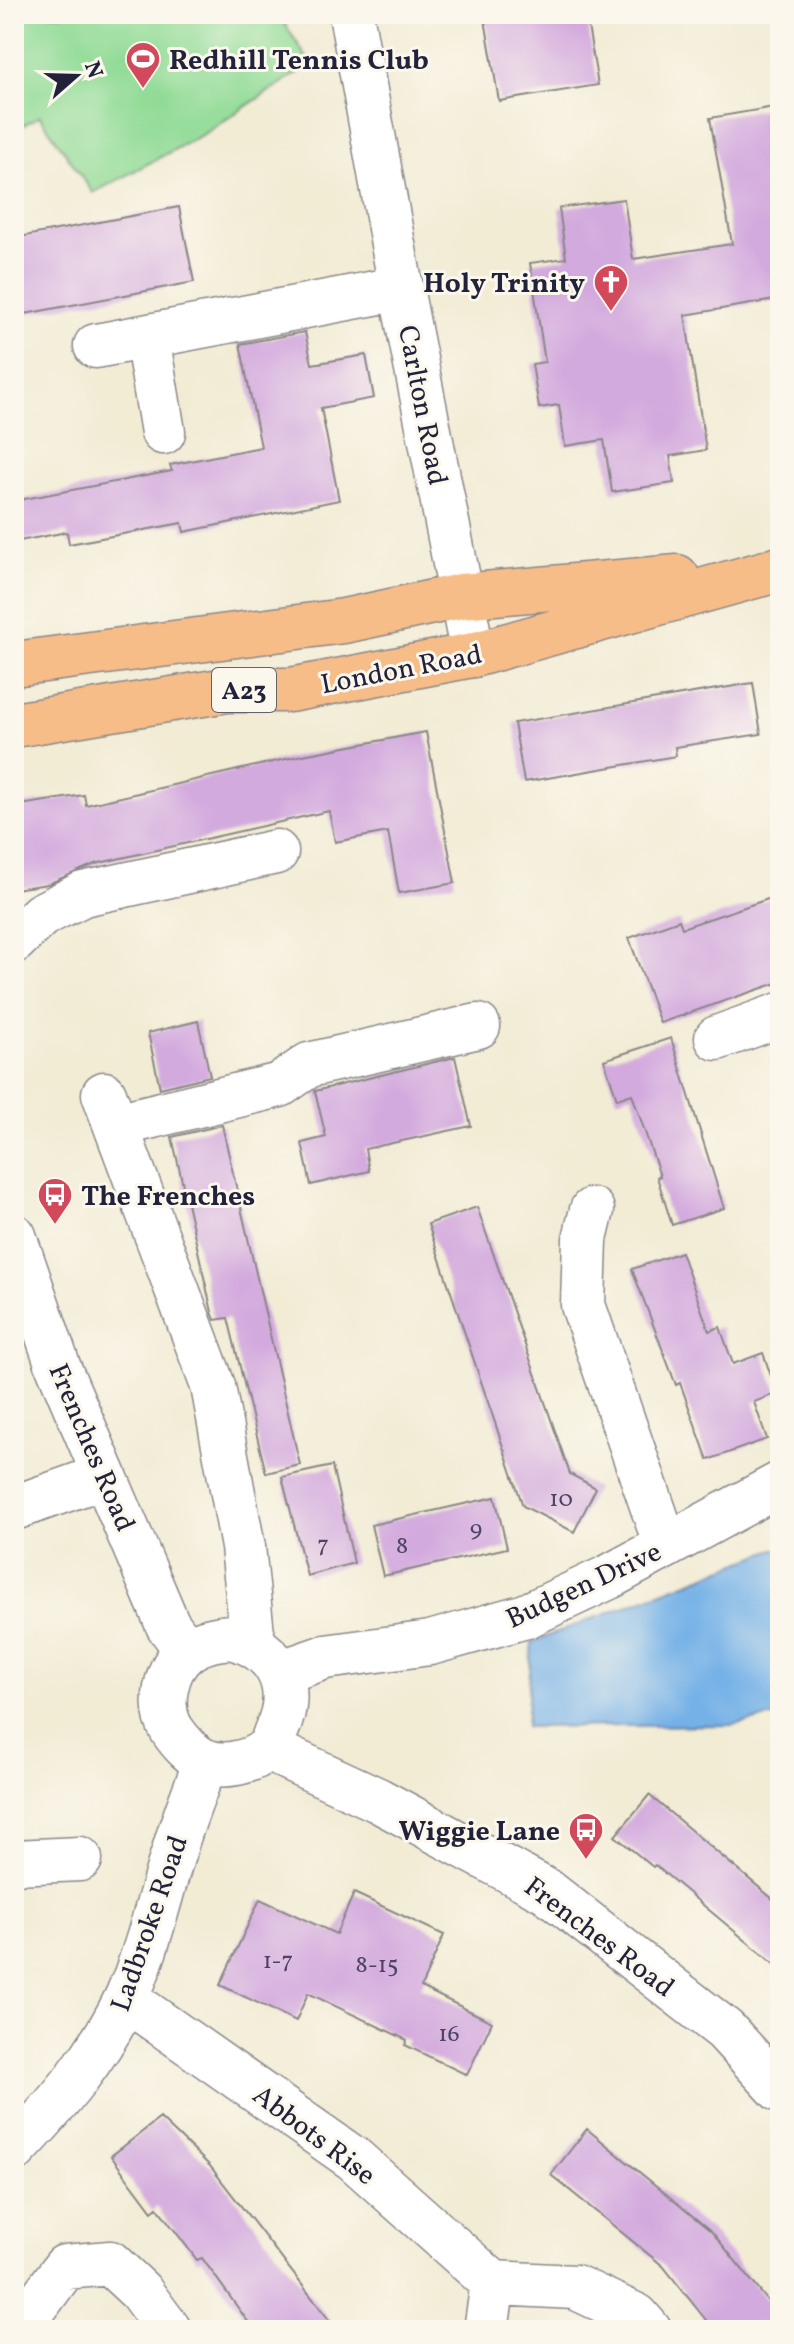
<svg xmlns="http://www.w3.org/2000/svg" width="794" height="2344" viewBox="0 0 794 2344" font-family="Vollkorn,serif">
<style>
.green{fill:#91db96;stroke:#5a7e68;stroke-width:2}
.water{fill:#75b1e7;stroke:#4c6a91;stroke-width:2}
.building{fill:#d3aade}
.lines{fill:none;stroke-linecap:round;stroke-linejoin:round}
.minor-casing{stroke:#8a8788;stroke-width:47}
.major-casing{stroke:#8a8788;stroke-width:47}
.minor{stroke:#fff;stroke-width:44}
.major{stroke:#f7bd88;stroke-width:44}
.labels{text-anchor:middle;stroke-width:6;stroke-linejoin:round;paint-order:stroke}
.number-label{font-size:24px;fill:#4e4464}
.shield{fill:#fbf7ec;stroke:#636270;stroke-width:2}
.shield-label{font-size:26px;font-weight:bold;fill:#22223b}
.poi-label{font-size:28px;font-weight:bold;fill:#22223b;stroke:#fbf7ec;text-anchor:start}
.street-label{font-size:28px;fill:#22223b;stroke:#fbf7ec}
</style>
<rect width="100%" height="100%" fill="#fbf7ec"/>
<filter id="ink" filterUnits="userSpaceOnUse"><feTurbulence type="fractalNoise" baseFrequency=".0125" numOctaves="2"/><feDisplacementMap in="SourceGraphic" scale="16" xChannelSelector="R" yChannelSelector="G"/><feConvolveMatrix kernelMatrix="1 2 1 2 8 2 1 2 1" color-interpolation-filters="sRGB"/></filter>
<filter id="wash" filterUnits="userSpaceOnUse"><feTurbulence type="fractalNoise" baseFrequency=".006" numOctaves="4" result="noise"/><feDisplacementMap in="SourceGraphic" scale="32" xChannelSelector="R" yChannelSelector="G"/><feGaussianBlur stdDeviation="1.8" result="paint"/><feColorMatrix in="noise" values="0 0 0 0 0 0 0 0 0 0 0 0 0 0 0 0 0 1.4 0 .05"/><feComposite in="paint" operator="in"/></filter>
<g filter="url(#wash)">
<rect width="100%" height="100%" fill="#f2ecd5"/>
<path class="green" d="M14 14H278L311 64 202 135 93 193 40 116 14 130Z"/>
<path class="water" d="M774 1549H780V1716L732 1725 526 1727 532 1642Z"/>
<g id="blocks">
<path class="building" d="M484 14H586L598 85 499 101Z
M780 106V299L685 315 706 450 670 456 674 483 612 492 604 440 565 446 559 405 539 408 532 364 545 362 530 263 566 258 559 208 624 199 633 259 732 244 710 118Z
M179 207 194 282 14 316V238Z
M305 332 312 364 366 355 374 398 321 408 339 500 184 532 182 523 69 544 67 532 14 542V501L172 471 170 465 261 447 240 344Z
M753 683 761 734 675 747 676 756 524 782 514 723Z
M426 732 455 883 399 893 388 832 335 842 329 811 95 864 48 884 14 889V806L84 795 86 805 303 755Z
M780 895V982L660 1023 629 938 679 920 682 928Z
M198 1021 210 1076 160 1088 148 1033Z
M671 1038 724 1208 672 1225 657 1177 660 1176 632 1094 617 1099 604 1060Z
M455 1057 471 1126 365 1149 369 1171 311 1185 302 1143 326 1137 315 1091Z
M222 1125 300 1465 266 1473 228 1318 215 1320 212 1312 172 1137Z
M477 1207 570 1474 596 1488 574 1532 523 1506 428 1224Z
M681 1252 709 1331 720 1327 733 1364 763 1353 777 1393 754 1402 767 1439 708 1460 680 1383 676 1385 632 1269Z
M332 1466 354 1563 307 1576 282 1477Z
M495 1497 507 1548 383 1576 371 1525Z
M649 1795 780 1905V1969L655 1865 653 1867 615 1836Z
M354 1893 444 1935 421 1987 492 2022 467 2075 405 2045 407 2040 308 1993 296 2021 220 1985 260 1899 336 1934Z
M160 2118 210 2166 337 2330H254L202 2258 197 2260 157 2207 152 2211 111 2156Z
M587 2129 712 2232 780 2316V2330H714L663 2266 551 2175Z"/>
</g>
</g>
<g filter="url(#ink)">
<use href="#blocks" fill-opacity="0" stroke="#8a8788" stroke-width="2"/>
<g class="lines">
<defs>
<path id="minor" d="M351 14 401 288 473 655
M147 337 163 432
M96 346 401 288
M14 941 41 915 83 894 276 852
M717 1038 780 1015
M104 1094 213 1386 243 1547 253 1643
M116 1125 280 1085 309 1065 478 1026
M592 1210 585 1239 583 1305 666 1546
M14 1236 58 1366 168 1625 187 1651
M14 1508 104 1476
M232 1637C276 1649 297 1686 277 1729 274 1736 272 1746 266 1750 252 1762 225 1768 208 1762 194 1758 180 1742 172 1730 158 1707 165 1669 186 1652 199 1641 216 1638 232 1637Z
M282 1672 325 1657 430 1643 526 1616 609 1577 780 1484
M268 1749 378 1800 547 1891 725 2030 780 2090
M14 1862 80 1859
M126 1999 354 2159 493 2283 575 2287 637 2316 649 2330
M14 2150C58 2104 98 2057 126 1999 147 1953 158 1902 173 1854 182 1823 194 1792 206 1762
M14 2325 23 2324 65 2267 110 2263 140 2291 169 2330
M486 2330 493 2283"/>
<path id="major" d="M14 664 344 621 461 596 677 577
M14 725 227 690H290L473 655 780 569"/>
</defs>
<use href="#minor" class="minor-casing"/>
<use href="#major" class="major-casing"/>
<use href="#minor" class="minor"/>
<use href="#major" class="major"/>
</g>
</g>
<defs>
<symbol id="stadium-pin" viewBox="-11 -11 22 30"><path d="M0 17L-7.5 6A9.5 9.5 0 1 1 7.5 6Z" fill="#d1495b" stroke="#fbf7ec"/><path d="M0-5a6.5 5 0 1 0 0 10a6.5 5 0 1 0 0-10ZM-3.5-1.8h7v3.6h-7Z" fill="#fff"/></symbol>
<symbol id="church-pin" viewBox="-11 -11 22 30"><path d="M0 17L-7.5 6A9.5 9.5 0 1 1 7.5 6Z" fill="#d1495b" stroke="#fbf7ec"/><path d="M-1.2-6h2.4v3.5h3.3v2.4h-3.3V6h-2.4V-.1h-3.3v-2.4h3.3Z" fill="#fff"/></symbol>
<symbol id="bus-pin" viewBox="-11 -11 22 30"><path d="M0 17L-7.5 6A9.5 9.5 0 1 1 7.5 6Z" fill="#d1495b" stroke="#fbf7ec"/><path d="M-5-6H5V4H4V6H2V4H-2V6H-4V4H-5ZM-3.5-4V0h7V-4ZM-3.5 1.2v1.5H-2V1.2ZM2 1.2v1.5H3.5V1.2Z" fill="#fff"/></symbol>
</defs>
<g fill-rule="evenodd">
<use href="#stadium-pin" x="123" y="39" width="40" height="54"/>
<use href="#church-pin" x="591" y="262" width="40" height="54"/>
<use href="#bus-pin" x="35" y="1175" width="40" height="54"/>
<use href="#bus-pin" x="566" y="1810" width="40" height="54"/>
</g>
<g class="labels">
<g class="number-label">
<text x="561" y="1506">10</text>
<text x="476" y="1536">9</text>
<text x="323" y="1552">7</text>
<text x="402" y="1553">8</text>
<text x="278" y="1968">1-7</text>
<text x="377" y="1972">8-15</text>
<text x="449" y="2041">16</text>
</g>
<rect class="shield" x="212" y="668" width="64" height="44" rx="6"/>
<g class="shield-label">
<text x="244" y="699">A23</text>
</g>
<g class="poi-label">
<text x="169" y="69">Redhill Tennis Club</text>
<text x="585" y="292" text-anchor="end">Holy Trinity</text>
<text x="81" y="1205">The Frenches</text>
<text x="560" y="1840" text-anchor="end">Wiggie Lane</text>
</g>
<g class="street-label">
<text transform="translate(424 405) rotate(79)" y="10">Carlton Road</text>
<text transform="translate(401 668) rotate(-11)" y="10">London Road</text>
<text transform="translate(93 1447) rotate(67)" y="10">Frenches Road</text>
<text transform="translate(583 1584) rotate(-25)" y="10">Budgen Drive</text>
<text transform="translate(148 1923) rotate(-71)" y="10">Ladbroke Road</text>
<text transform="translate(600 1936) rotate(37)" y="10">Frenches Road</text>
<text transform="translate(315 2134) rotate(37)" y="10">Abbots Rise</text>
</g>
</g>
<rect width="794" height="2344" fill="none" stroke="#fbf7ec" stroke-width="48"/>
<g transform="translate(76 76) rotate(70)" stroke="#fbf7ec" stroke-width="6" paint-order="stroke">
<path d="M0-6L14 30L0 20L-14 30Z" fill="#22223b"/>
<text y="-12" font-size="22" font-weight="bold" text-anchor="middle" fill="#22223b">N</text>
</g>
</svg>
